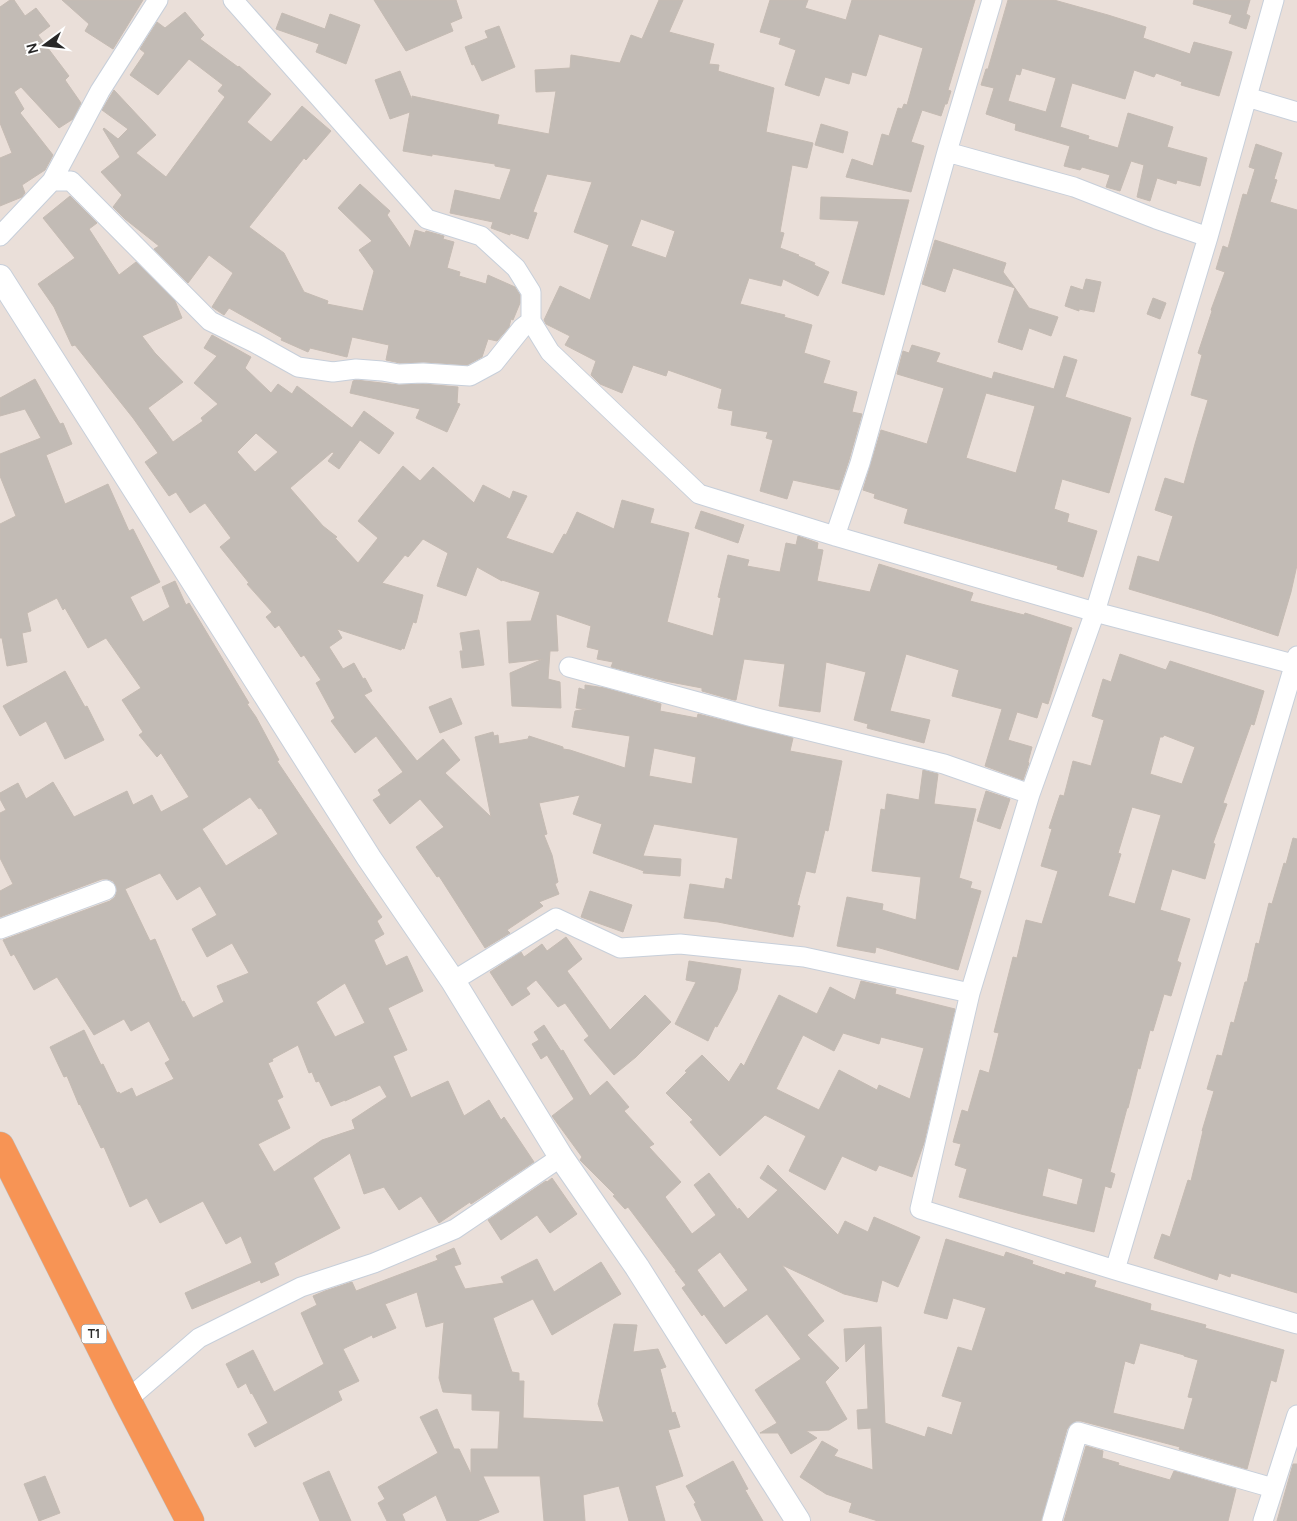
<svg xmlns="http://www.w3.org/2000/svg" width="1297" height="1521" viewBox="0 0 1297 1521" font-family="Manrope,sans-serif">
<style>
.building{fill:#c2bbb5;stroke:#c5bbb3;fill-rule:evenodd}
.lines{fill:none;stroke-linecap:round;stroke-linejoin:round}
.minor-casing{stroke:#c7cfda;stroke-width:21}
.tertiary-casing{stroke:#c7cfda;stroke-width:26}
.trunk-casing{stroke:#bebebe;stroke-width:29}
.minor{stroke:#fff;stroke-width:19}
.tertiary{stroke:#fff;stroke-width:24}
.trunk{stroke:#f79455;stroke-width:28}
.labels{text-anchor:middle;stroke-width:5;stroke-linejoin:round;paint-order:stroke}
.shield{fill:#fff;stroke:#686868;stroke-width:1}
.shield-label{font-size:12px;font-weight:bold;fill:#282828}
</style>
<rect width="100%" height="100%" fill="#eadfd9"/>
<path class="building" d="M10 0H14L25 16 36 8 50 26 38 35 69 76 65 80 81 103 73 119 59 128 21 87 14 92 24 109 20 113 53 155 45 170 22 185 25 193 22 197 0 206V158L12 153 0 123V7Z
M62 0H143L113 49 85 31 89 24Z
M374 0H456L462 18 450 23 453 31 406 51Z
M659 0H683L669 32 714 44 709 64 719 65 718 71 774 88 766 132 813 143 807 168 792 165 780 232 784 233 780 248 799 255 798 256 815 263 814 265 829 272 818 296 783 279 781 286 749 278 740 304 785 315 784 317 812 325 804 353 830 361 823 383 857 392 852 412 862 414 849 460 839 490 793 480 787 499 760 491 773 440 766 438 768 432 731 425 733 411 718 408 722 389 668 370 666 376 633 365 622 393 600 384 591 375 596 361 565 345 570 336 546 324 544 320 560 286 590 300 609 245 574 232 592 182 547 174 533 212 537 213 528 239 510 233V235L491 228 493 222 450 213 455 190 500 200 511 169 495 166V164L432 154V156L403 151 410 112 390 119 375 80 400 71 412 100V96L499 115 497 124 549 134 556 91 536 92 535 70 570 68 571 55 620 63 631 35 642 39ZM641 219 675 231 666 258 631 246Z
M770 0H808L805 8 846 20 852 0H975L948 90 951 91 947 104H945L941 116 922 110 911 142 924 146 911 192 846 177 852 159 873 166 882 134 889 136 898 108 902 109 904 104 907 105 923 48 879 34 866 76 852 72 849 84 825 77 819 96 785 85 796 50 779 44 781 38 760 32Z
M1008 0H1054L1108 15 1146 27 1143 38 1190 54 1194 42 1232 52 1219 96 1181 85 1182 82 1156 73 1154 77 1134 70 1125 99 1072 83 1060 127 1089 136 1088 139 1118 148 1128 113 1173 127 1167 147 1207 158 1200 186 1177 180 1176 184 1157 178 1150 201 1137 197 1144 165 1131 161 1120 191 1106 187 1110 175 1082 167 1080 170 1064 166 1070 146 1015 130 1016 124 986 114 994 88 981 85 986 69H988ZM1022 68 1056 78 1046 112 1008 101 1016 74 1020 75Z
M1194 0H1250L1246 14 1250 16 1246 29 1229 23 1232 15 1193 4Z
M185 12 204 35 200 39 238 67 239 66 271 94 247 122 271 142 302 106 331 131 306 160 304 158 249 227 284 253 304 292 328 301 327 304 363 311 374 271 359 250 372 241 338 208 360 184 390 211 387 215 410 248 415 230 425 233 426 231 444 236 443 239 454 242 447 268 460 272 459 276 486 284 488 275 515 287 520 295V303L513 320 511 319 509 327 497 341 488 339 482 357 467 365 424 362 400 363 386 360 389 345 352 337 347 357 310 348 308 352 281 340 282 338 229 308 224 315 212 307 233 273 209 255 188 283 154 249 159 246 125 219 113 207 122 195 101 172 120 157 103 129 104 128 118 139 128 129 102 110 114 90 156 135 136 153 166 177 225 97 218 91 223 85 189 59 158 95 130 75 145 53 140 49 157 22 165 28Z
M282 13 325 29 330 14 360 25 346 64 316 52 319 44 276 29Z
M499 26 515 67 482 81 474 64 472 65 465 47 488 38 485 31Z
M821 124 848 132 843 153 815 145Z
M1256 144 1282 153 1274 179 1277 180 1270 202 1297 210V565L1291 592 1278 636 1209 613 1129 589 1138 556 1159 562 1173 516 1155 510 1165 478 1184 484 1195 444 1208 400 1191 395 1202 355 1198 353 1212 311 1211 310 1225 272 1216 269 1223 246 1228 248 1243 194 1247 195 1255 169 1249 167Z
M70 196 97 223 89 229 119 275 136 262 175 301 182 318 142 336 155 353 183 382 148 408 173 442 203 421 201 418 218 404 194 383 217 356 204 348 212 335 251 357 245 368 271 393 278 384 292 394 297 386 352 428 364 411 394 433 379 454 360 440 339 469 328 461 334 453 332 452 290 488 323 526 337 537 335 538 358 563 378 538 358 521 403 466 420 481 433 467 474 503 483 485 510 499 513 491 527 496 506 538 553 554 564 534 566 535 577 512 614 529 622 500 654 509 650 523 689 533 667 622 713 636 721 598 718 597 728 555 749 560 747 566 780 572 786 543 796 545 798 536 818 543 817 549 823 550 817 581 870 592 879 564 973 593 970 601 1024 615 1025 613 1072 628 1048 704 1042 702 1037 718 1017 712 1008 740 1032 747 1028 762 1029 763 1023 780 985 766 1002 709 952 696 959 670 906 654 890 711 930 720 924 743 867 728 868 724 854 720 866 672 826 662 820 712 779 706 785 664 744 659 736 700H734L702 691V688L665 681 611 667 613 662 597 659 599 650 587 647 591 626 556 614 558 651H550L548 679 560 682 561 708 512 706 510 673 543 659 509 663 507 622 531 621 540 592 502 580V581L477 567 466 596 437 586 448 553 423 539 408 557 405 555 382 583 423 595 416 623 413 622 404 649 402 648 401 650 337 629 342 638 329 647 343 669 354 663 363 679 365 678 372 691 364 695 417 761 443 739 460 760 445 773 491 817 475 737 493 732 494 736 498 735 499 744 528 739 529 736 563 747V749L570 750 625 768 630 736 572 727 575 711 586 709 576 708 579 688 585 690V685L605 688 661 704 660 711 697 718 698 714 793 738 790 751 842 761 828 831 825 830 815 873 806 871 797 905 800 906 793 937 718 922 684 918 690 884 724 889 726 878 732 880 738 838 654 824 643 856 681 859 680 876 643 873 644 871 593 853 602 824 573 814 580 795 539 803 547 834 544 835 552 855 558 882 555 884 559 894 539 902 543 906 507 930 510 933 485 948 439 876 437 877 416 847 444 827 420 799 390 824 373 800 381 795 378 790 403 772 376 736 355 753 331 721 335 718 316 683 321 680 304 655 301 657 279 625 275 628 266 617 272 612 247 584 249 583 220 547 231 538 205 503 190 513 176 492 169 496 145 462 158 453 133 418 75 345 72 346 54 307 38 284 75 258 43 218ZM256 433 278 452 255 472 237 452ZM654 748 696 757 692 784 649 776Z
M821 197 909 200 884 295 842 283 859 221 820 219Z
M935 240 1006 263 1003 272 1015 288 953 268 945 292 922 284Z
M1086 279 1101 282 1094 312 1079 309V311L1065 306 1071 286 1083 290Z
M1015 288 1029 308 1058 317 1051 336 1029 328 1022 350 998 342Z
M1153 298 1166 303 1160 319 1147 314Z
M912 345 940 353 936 362 992 379 994 372 1054 389 1064 356 1077 360 1065 397 1131 418 1109 493 1062 479 1054 509 1069 514 1067 522 1097 531 1083 577 1057 569 1058 566 904 523 908 509 874 498 875 494 863 490 881 430 927 444 944 388 897 374 903 351 909 353ZM986 393 1035 406 1016 473 966 458Z
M35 379 60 424 63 423 72 444 46 455 65 504 108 484 129 531 133 529 160 582 130 597 143 622 170 607 162 587 175 581 186 605 189 603 249 703 247 704 256 717 279 760 277 761 382 917 377 921 384 934 374 940 386 966 407 956 423 991 388 1008 407 1050 393 1056 411 1098 448 1081 464 1116 489 1100 501 1120 504 1117 534 1162 471 1204 470 1202 439 1223 421 1196 399 1210 384 1187 364 1194 350 1153 313 1178 340 1228 274 1263 279 1275 261 1283 260 1280 192 1309 185 1293 252 1263 241 1236 226 1244 203 1201 160 1223 147 1198 130 1207 104 1147 101 1148 80 1104 79 1105 67 1076 64 1077 50 1047 84 1030 101 1065 103 1064 117 1093 119 1092 120 1094 132 1088 136 1097 174 1079 165 1063 170 1060 149 1021 131 1031 124 1019 94 1035 57 977 34 990 14 954 11 956 3 940 110 901 115 897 117 891 116 886 113 881 107 879H102L0 917V891L13 884 0 858V813L6 810 0 799V793L18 783 26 799 53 782 74 817 127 791 133 805 152 795 161 812 189 797 161 753 157 757 139 735 143 732 122 700 141 688 106 638 88 648 65 608 63 610 57 598 27 613 31 631 22 633 27 662 7 666 2 638H0V524L16 516 0 476V454L41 438 25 409 0 416V398ZM250 797 259 809 261 808 278 834 226 866 202 829ZM160 873 177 900 200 886 217 915 192 929 207 957 232 943 249 973 217 986 224 1002 193 1018 184 1001 182 1002 155 939 150 941 125 889ZM345 983 365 1023 335 1037 316 1002ZM298 1045 309 1073 312 1072 316 1082 319 1081 331 1106 345 1100V1101L380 1085 387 1097 352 1120 355 1129 322 1140 274 1172 258 1144 290 1128 277 1100 283 1097 268 1063 273 1061 272 1059Z
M356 380 399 385 423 384 458 387 457 403 460 404 447 432 416 418 420 409 350 393 353 381Z
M701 511 744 525 738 543 695 528Z
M479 630 484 665 462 668 460 651H463L460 633Z
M1120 654 1166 670 1170 661 1264 691 1254 725 1251 724 1223 803 1227 804 1213 843 1215 844 1205 879 1172 869 1160 910 1190 919 1177 961 1181 963 1171 996 1164 994 1153 1031 1150 1030 1140 1069 1138 1068 1128 1108H1127L1110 1172 1115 1174 1111 1188 1105 1186 1094 1232 1021 1214 959 1197 967 1169 955 1165 961 1144 953 1142 962 1110 968 1112 980 1070 989 1073 999 1033 994 1032 1013 957 1017 958 1026 920 1042 924 1058 871 1041 866 1052 829 1049 828 1060 795 1064 796 1073 761 1091 766 1104 720 1092 716 1103 679 1111 682ZM1164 735 1195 747 1182 784 1150 774 1160 737H1163ZM1132 807 1161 815 1135 904 1108 896 1121 854 1118 853ZM1048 1168 1083 1179 1077 1205 1042 1196Z
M65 671 85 707 87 706 104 740 65 759 46 721 20 736 3 706Z
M451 698 462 724 440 733 429 707Z
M923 770 938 774 934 804 976 809 959 878 972 882 970 888 981 891 958 970 876 947 875 953 837 946 847 897 883 904 882 910 916 920 921 877 872 871 881 809 885 810 887 794 919 800Z
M986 791 1010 799 1000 829 977 821Z
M1293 838 1297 839V1293L1231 1273 1230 1277 1219 1273 1217 1280 1154 1258 1162 1234 1170 1237 1188 1180 1191 1181 1203 1131H1202L1214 1091 1207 1089 1217 1055 1222 1056 1231 1022 1234 1023 1245 982H1247L1256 943 1259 944 1269 903 1272 904 1284 863 1286 864Z
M590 891 632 905 623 932 581 917Z
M566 937 582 959 567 971 610 1030 645 995 671 1022 636 1057 614 1075 584 1040 589 1036 565 1003 558 1007 536 980 526 988 530 994 512 1006 490 972 521 952 524 957 542 944 547 951Z
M689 961 741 969 737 990 717 1027 715 1026 708 1041 675 1024 696 982 686 980Z
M861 981 896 989 895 994 955 1009 924 1143 912 1177 879 1165 876 1171 842 1156 825 1190 789 1171 806 1136 765 1115 720 1156 690 1122 693 1120 666 1093 687 1072 685 1071 702 1055 729 1082 741 1063 744 1066 779 995 817 1014 830 987 855 1000ZM843 1033 879 1044 881 1037 924 1048 910 1099 879 1085 877 1090 839 1070 819 1110 776 1089 803 1035 834 1051Z
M544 1025 561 1051 563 1050 590 1096 607 1081 629 1107 624 1111 654 1144 649 1147 681 1182 665 1197 692 1234 716 1215 694 1185 709 1173 738 1210 739 1208 748 1219 778 1190 760 1178 768 1165 838 1235 845 1221 868 1232 874 1217 920 1237 898 1287 882 1280 877 1302 844 1294 782 1265 824 1321 807 1335 839 1368 825 1382 847 1419 829 1430 806 1431 817 1438 791 1454 778 1433H760L777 1423 755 1390 801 1359 767 1314 726 1344 704 1314 702 1316 682 1288 686 1285 675 1271 677 1272 628 1207 625 1209 613 1196 615 1195 580 1160 582 1157 552 1116 574 1099 547 1055 541 1059 532 1044 539 1040 534 1032ZM720 1252 748 1290 724 1308 697 1270Z
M552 1178 577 1214 550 1233 537 1215 501 1240 488 1220 546 1181 547 1182Z
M946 1239 1004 1257 1006 1252 1033 1261 1032 1264 1065 1275 1066 1272 1096 1281 1094 1287 1151 1304 1150 1310 1206 1325 1205 1328 1284 1350 1276 1382 1271 1380 1247 1469 1179 1449 1180 1447 1081 1421H1076L1071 1424 1067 1429 1041 1521H878L849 1512 852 1503 826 1494 800 1477 822 1441 838 1450 834 1456 873 1470 871 1428 858 1429 857 1410 868 1409 865 1343 846 1362 844 1329 881 1327 885 1423 925 1437 928 1427 952 1435 962 1402 942 1396 958 1347 972 1351 986 1308 953 1298 947 1319 924 1313ZM1140 1343 1184 1355V1356L1198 1360 1188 1397 1193 1398 1184 1430 1113 1413 1125 1361 1134 1364Z
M454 1248 461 1264 454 1266 465 1289 504 1283 501 1277 537 1259 554 1292 601 1262 621 1294 552 1335 533 1299 493 1318 512 1372 519 1373V1381H524L523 1418 604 1422 598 1404 614 1324 637 1325 633 1352 658 1349 666 1367 660 1369 672 1413 675 1412 680 1427 668 1430 683 1476 655 1486 665 1521H629L619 1486 583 1495 585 1521H544L540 1476H483L499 1512 477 1521H447L436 1495 402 1514 405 1521H387L378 1503 385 1499 378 1487 438 1453 420 1417 437 1409 454 1449H459L471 1474V1449H498L500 1411 472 1410V1394L443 1392 439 1378 444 1322 426 1327 417 1292 385 1304 396 1328 373 1338 372 1335 343 1349 359 1381 338 1391 342 1400 255 1447 248 1434 268 1423 252 1393 251 1394 246 1383 238 1388 226 1364 253 1350 274 1392 324 1364 301 1313 317 1305 313 1296 325 1291 352 1282 356 1291 438 1260 436 1256Z
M1086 1446 1103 1451 1102 1458 1119 1463 1118 1465 1170 1480 1174 1471 1236 1489 1228 1521H1064Z
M733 1461 748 1489 745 1490 763 1521H702L694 1504 696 1503 686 1486Z
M1293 1464H1297V1521H1277Z
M329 1471 336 1487 351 1521H320L303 1483Z
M45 1476 60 1513 39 1521 24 1484Z"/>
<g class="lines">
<defs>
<path id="minor" d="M233 0 427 219 481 236 516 268 531 292V321L550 352 699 494 835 536 1095 612 1297 665
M1274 0 1208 237 1095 612 1030 794 970 993 920 1209 1115 1270 1297 1324
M1247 97 1297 112
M947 152 1074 187 1156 219 1208 237
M52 181H71L210 321 255 343 298 367 333 372 356 369 382 371 399 374 423 373 470 376 494 363 522 328 531 321
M0 236 52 181 100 91 158 0
M835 536 860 463 947 152 992 0
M569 667 753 717 944 764 1030 794
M0 929 106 890
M453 981 556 918 620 948 680 944 804 957 970 993
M1115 1270 1297 656
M127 1400 199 1338 301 1287 374 1263 455 1229 561 1157
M1052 1521 1078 1432 1273 1488
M1263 1521 1297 1415"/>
<path id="tertiary" d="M0 277 369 858 453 981 561 1157 637 1267 798 1521"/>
<path id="trunk" d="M0 1146 127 1400 190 1521"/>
</defs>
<use href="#minor" class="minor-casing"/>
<use href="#tertiary" class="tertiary-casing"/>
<use href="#trunk" class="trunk-casing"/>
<use href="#minor" class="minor"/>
<use href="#tertiary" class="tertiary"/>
<use href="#trunk" class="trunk"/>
</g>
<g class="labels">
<rect class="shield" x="81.5" y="1324.5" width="25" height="19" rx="4"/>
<g class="shield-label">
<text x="94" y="1338">T1</text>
</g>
</g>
<g transform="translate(45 45) rotate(255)" stroke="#ffffff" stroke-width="4" paint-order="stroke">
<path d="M0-4L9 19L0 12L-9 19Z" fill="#282828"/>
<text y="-8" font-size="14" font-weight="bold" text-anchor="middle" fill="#282828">N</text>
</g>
</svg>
